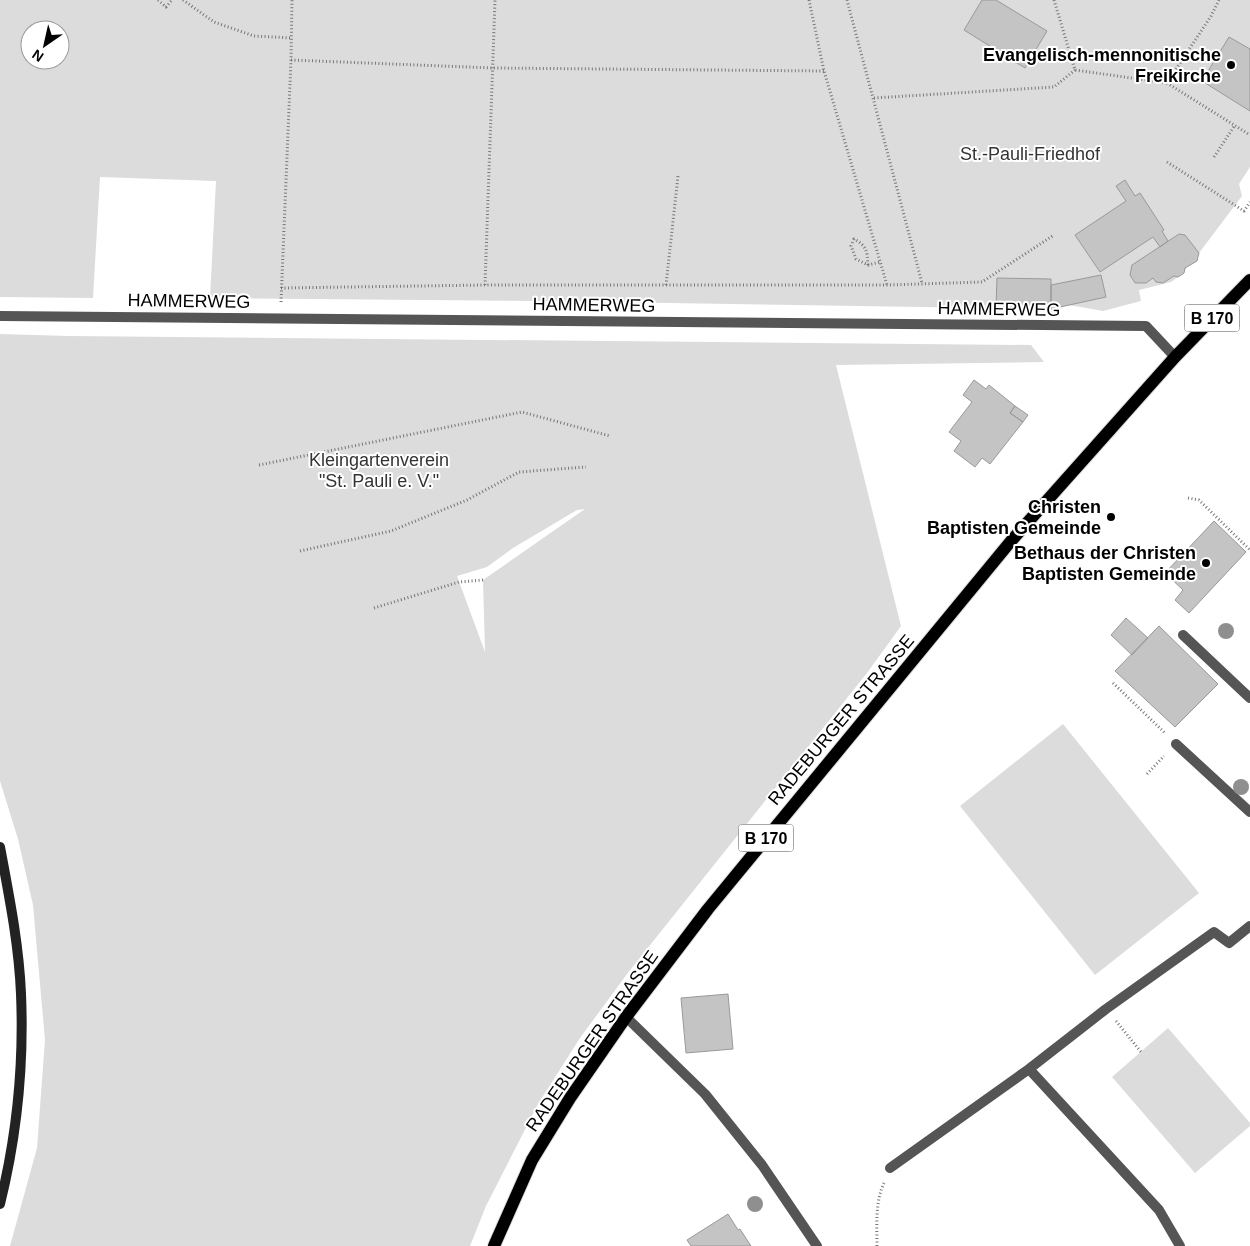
<svg xmlns="http://www.w3.org/2000/svg" width="1250" height="1246" viewBox="0 0 1250 1246" font-family="Arial,sans-serif">
<style>
.green{fill:#dcdcdc;fill-rule:evenodd}
.building{fill:#c4c4c4;stroke:#999}
.lines{fill:none;stroke-linecap:round;stroke-linejoin:round}
.primary-casing{stroke:#dbdbdb;stroke-width:14}
.path{stroke:#777;stroke-width:3;stroke-dasharray:1 2.5;stroke-linecap:butt}
.service{stroke:#555;stroke-width:10}
.minor{stroke:#555;stroke-width:10}
.secondary{stroke:#222;stroke-width:10}
.primary{stroke:#000;stroke-width:12}
.tree{fill:#8f8f8f}
.poi-dot{fill:#000;stroke:#fff;stroke-width:2}
.labels{text-anchor:middle;stroke-width:4;stroke-linejoin:round;paint-order:stroke}
.shield{fill:#fff;stroke:#4c4c4c;stroke-width:1}
.shield-label{font-size:16px;font-weight:bold;fill:#000}
.poi-label{font-size:18px;font-weight:bold;fill:#000;stroke:#fff;text-anchor:end}
.park-label{font-size:18px;fill:#333;stroke:#fff}
.street-label{font-size:18px;fill:#000;stroke:#fff}
</style>
<rect width="100%" height="100%" fill="#fff"/>
<path class="green" d="M0 0H1250V167L1239 184 1242 196 1199 253 1197 261 1186 268 1184 273 1171 282 1139 290 1141 301 1103 311 1069 305 1050 309 540 301 210 298 216 181 100 177 93 298 0 297ZM30 30H60V60H30Z
M0 334 69 336 1031 345 1044 362 836 365 901 626 867 673 627 974 580 1038 538 1104 486 1206 470 1246H10L37 1148 45 1040 33 905 18 839 0 781ZM585 509 483 580 485 652 457 576 487 567 513 548 577 510Z
M1063 724 1199 893 1095 975 960 806Z
M1168 1028 1250 1123V1126L1195 1173 1112 1077Z"/>
<path class="building" d="M982 0H996L1047 31 1025 68 964 30Z
M1229 37 1250 49V111L1202 81Z
M1125 180 1135 196 1140 193 1164 230 1162 231 1168 241 1160 247 1153 237 1100 272 1075 235 1126 201 1116 186Z
M1179 234 1185 235 1199 253 1197 261 1185 268 1184 273 1178 277 1174 276 1163 283 1156 282 1153 278 1146 283H1135L1130 275 1132 265Z
M1101 275 1106 297 1051 309V285Z
M997 278 1051 279V309L996 307Z
M974 380 986 389 989 385 1015 406 1010 413 1023 422 990 464 982 458 975 467 954 451 961 441 949 432 972 402 963 395Z
M1015 406 1028 415 1023 422 1010 413Z
M1214 521 1246 552 1189 613 1175 600 1183 590 1165 573Z
M1126 618 1148 638 1132 655 1111 635Z
M1159 626 1218 684 1175 727 1115 671Z
M728 994 733 1049 686 1053 681 998Z
M728 1214 738 1230 740 1229 751 1246H691L687 1240Z"/>
<g class="lines">
<defs>
<path id="primary" d="M494 1246 532 1160 570 1098 626 1017 708 909 1011 541 1175 357 1250 280"/>
</defs>
<use href="#primary" class="primary-casing"/>
<path class="path" d="M158 0 166 7 172 0
M183 0 214 22 254 36 292 38
M809 0 824 71 887 285
M847 0 922 283
M1054 0 1075 70 1167 83
M1219 0 1211 16 1167 83 1250 135
M291 60 493 68 824 71
M874 98 1054 87 1075 70
M1214 157 1235 125
M1167 162 1244 211 1250 202
M868 265C867 251 867 246 854 239L851 246 856 259 868 265 880 262
M485 285 495 0
M666 285 678 176
M281 288 485 285H887L982 282 1054 235
M281 302 291 60 292 0
M259 465 522 412 610 436
M1188 498 1199 500 1250 550
M300 551 391 531 467 500 519 472 586 467
M374 608 459 582 483 580
M1113 683 1165 733
M1147 774 1164 756
M1116 1021 1141 1052
M877 1246C877 1225 875 1202 884 1183"/>
<path class="service" d="M1183 635 1250 698
M1176 744 1250 812
M1029 1069 1159 1210 1180 1246
M890 1168 1029 1069 1106 1009 1214 932 1229 943 1250 926"/>
<path class="minor" d="M0 316 1146 326 1175 357
M626 1017 705 1094 762 1165 817 1246"/>
<path class="secondary" d="M0 847C9 895 19 945 21 994 24 1065 17 1135 0 1204"/>
<use href="#primary" class="primary"/>
</g>
<g class="tree">
<circle cx="1226" cy="631" r="8"/>
<circle cx="1241" cy="787" r="8"/>
<circle cx="755" cy="1204" r="8"/>
</g>
<g class="poi-dot">
<circle cx="1231" cy="65" r="5"/>
<circle cx="1111" cy="517" r="5"/>
<circle cx="1206" cy="563" r="5"/>
</g>
<g class="labels">
<g class="shield">
<rect x="1184.5" y="304.5" width="55" height="27" rx="4"/>
<rect x="738.5" y="824.5" width="55" height="27" rx="4"/>
</g>
<g class="shield-label">
<text x="1212" y="324">B 170</text>
<text x="766" y="844">B 170</text>
</g>
<g class="poi-label">
<text x="1221" y="61">Evangelisch-mennonitische<tspan x="1221" dy="21">Freikirche</tspan></text>
<text x="1101" y="513">Christen<tspan x="1101" dy="21">Baptisten Gemeinde</tspan></text>
<text x="1196" y="559">Bethaus der Christen<tspan x="1196" dy="21">Baptisten Gemeinde</tspan></text>
</g>
<g class="park-label">
<text x="1030" y="160">St.-Pauli-Friedhof</text>
<text x="379" y="466">Kleingartenverein<tspan x="379" dy="21">"St. Pauli e. V."</tspan></text>
</g>
<g class="street-label">
<text transform="translate(189 301) rotate(1)" y="6">HAMMERWEG</text>
<text transform="translate(594 305) rotate(1)" y="6">HAMMERWEG</text>
<text transform="translate(999 309) rotate(1)" y="6">HAMMERWEG</text>
<text transform="translate(841 720) rotate(-50)" y="6">RADEBURGER STRASSE</text>
<text transform="translate(592 1041) rotate(-55)" y="6">RADEBURGER STRASSE</text>
</g>
</g>
<g transform="translate(45 45) rotate(214)"><circle r="24" fill="#ffffff" stroke="#999999"/>
<path d="M0-4L9 19L0 12L-9 19Z" fill="#000000"/>
<text y="-8" font-size="14" font-weight="bold" text-anchor="middle" fill="#000000">N</text>
</g>
</svg>
